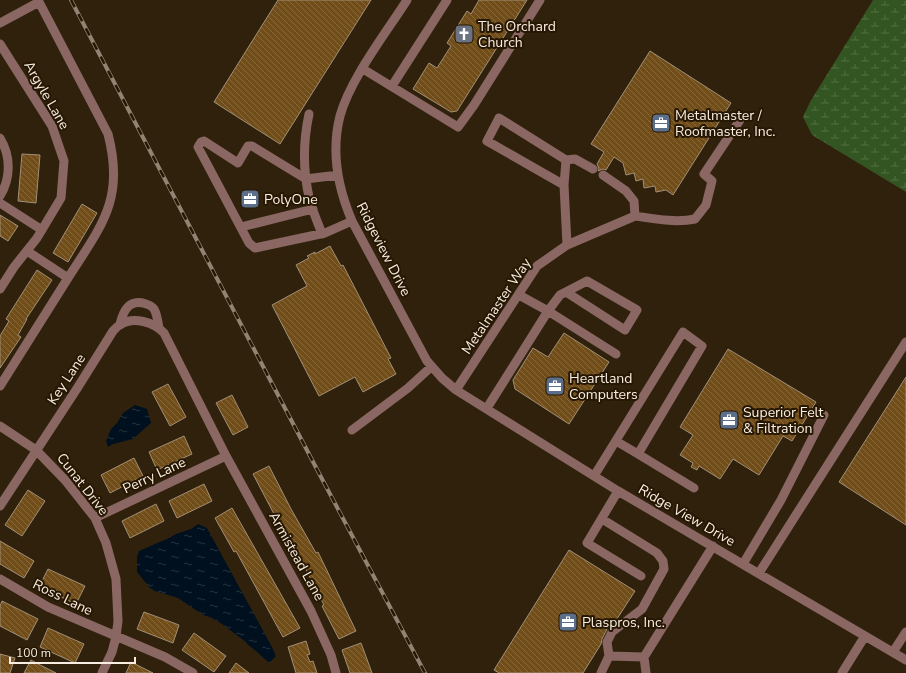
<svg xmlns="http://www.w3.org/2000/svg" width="906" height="673" viewBox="0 0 906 673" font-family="'Nunito Sans',sans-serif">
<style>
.wetland{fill:url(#wetland-marsh)}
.water{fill:url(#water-ripples)}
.building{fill:url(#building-back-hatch);stroke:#a28f77}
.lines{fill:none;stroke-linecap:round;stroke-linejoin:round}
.minor{stroke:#8a6763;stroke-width:9}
.rail-casing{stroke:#918473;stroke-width:4}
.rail{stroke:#261703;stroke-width:2.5;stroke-dasharray:8;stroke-linecap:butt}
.labels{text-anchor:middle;stroke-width:4;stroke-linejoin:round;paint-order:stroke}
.poi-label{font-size:14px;fill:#f8ede1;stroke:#261703;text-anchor:start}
.street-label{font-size:14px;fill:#f8ede1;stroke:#261703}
</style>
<defs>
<pattern id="wetland-marsh" width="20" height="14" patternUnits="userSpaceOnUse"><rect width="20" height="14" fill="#335521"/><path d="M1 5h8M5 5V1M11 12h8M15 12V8" fill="none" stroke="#516e41"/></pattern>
<pattern id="water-ripples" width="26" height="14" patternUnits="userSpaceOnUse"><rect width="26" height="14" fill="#00101e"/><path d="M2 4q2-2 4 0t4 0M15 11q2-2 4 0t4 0" fill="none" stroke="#26333e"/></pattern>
<pattern id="building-back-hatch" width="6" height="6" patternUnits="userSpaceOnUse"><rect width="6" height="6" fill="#714e19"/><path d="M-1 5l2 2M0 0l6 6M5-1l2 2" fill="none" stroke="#86683a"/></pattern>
</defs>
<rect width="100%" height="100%" fill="#30210c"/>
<path class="wetland" d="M873 0H906V192L812 135 803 117 810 102Z"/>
<path class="water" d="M135 405 147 409 151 423 133 439 113 444 108 447 106 441 111 429 117 423 123 413Z
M198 524 207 528 272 647 276 656 269 663 256 651 247 644 246 642 219 622 210 617 203 615 178 598 155 591 150 588 137 572V557L139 551 169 538 176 534 191 529Z"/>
<path class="building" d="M278 0H371L280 144 214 102Z
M479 0H527L457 111 451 112 413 89 429 63 437 68 451 46 447 43 467 11 471 14Z
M650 51 731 103 673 195 666 190 656 192 655 186 644 188 643 179 636 181 634 173 626 175 623 163 614 157 606 170 603 169 598 171 599 169 597 164 604 152 591 144Z
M22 154 40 155 36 203 18 201Z
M82 204 97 213 68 262 53 253Z
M0 215 18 226 8 241 0 236Z
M330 246 341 266 343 265 391 358 388 359 396 374 363 392 355 377 319 396 272 305 307 286 296 265 309 258 307 256 315 252V254Z
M37 270 52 280 26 319H27L18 335 21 337 0 368V336L9 321 6 319Z
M564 333 609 362 569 424 515 389 513 380 533 348 548 357Z
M728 349 816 402 792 441 783 436 759 475 733 459 720 479 699 466 697 470 691 467 693 463 680 455 693 435 680 427Z
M906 377V525L839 482Z
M168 384 186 417 170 426 152 392Z
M232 395 248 427 233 435 216 403Z
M184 436 192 454 157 470 149 452Z
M134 458 143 476 110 493 101 475Z
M269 466 291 509 316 553 318 552 356 631 339 639 322 606 324 605 296 550 294 552 253 474Z
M204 484 212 501 177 518 169 501Z
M28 490 45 501 22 536 5 525Z
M156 504 164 521 130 538 122 521Z
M232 508 300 628 283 637 236 551 234 552 215 518Z
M0 541 34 561 24 578 0 564Z
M569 550 635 591 615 622 607 629 602 639 601 644 583 673H499L494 670Z
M48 569 85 586 76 604 39 587Z
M2 601 38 619 27 640 0 626V606Z
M144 612 179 625 173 643 137 629Z
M48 628 84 644 75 663 40 647Z
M194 633 226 656 214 672 182 650Z
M306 641 310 654 307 655 310 662 313 661 317 673H296L288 647Z
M361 643 372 673H350L342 650Z
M0 654 15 658 10 673H0Z
M31 660 40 665 56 673H24Z
M131 662 153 673H126Z
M236 663 249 673H229Z"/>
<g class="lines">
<path class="minor" d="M38 0 108 134C125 199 102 225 68 278
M407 0C386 33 350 79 340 116 331 151 338 188 352 221L427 361 442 378 456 390 618 491 906 660
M0 23 39 2
M0 44 52 126 64 161 61 198 37 238 14 267 0 289
M363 69 458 127 474 105 540 0
M392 86 447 0
M309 114C303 142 303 173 310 201 313 212 318 223 322 234
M0 138C11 156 11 178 0 196
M566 160 575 159 593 169
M338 175 306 179 252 146H248L238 163 204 141 201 142 198 147 249 243 255 248 325 233 352 221
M564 185 566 160 499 118 487 141 564 185 567 245
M0 203 42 230
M635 216C655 219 676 223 695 219L706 205 712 181 704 174 740 120
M241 227 313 209
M566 292 625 330 637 310 587 281 560 295 548 311 616 354
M120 324C123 312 128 300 143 303 147 304 152 306 154 309 157 314 158 322 159 328
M0 386 68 278 27 251
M456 390 537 266 567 245 635 216 634 201 626 191 603 175
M487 408 548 311 519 295
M0 426 36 450 65 480 95 518 106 543 116 579 118 621 116 637 112 652 102 673
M352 430 408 388 431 367
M638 454 694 488
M594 476 683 332 702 346 638 454 616 441
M618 491 587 543 641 576
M0 506 78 387 113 331C115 329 117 326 120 325 133 316 154 322 164 333L226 456 311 611 331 655 336 673
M95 518 226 456
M743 564 781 500 824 415
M759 573 906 342
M0 579 48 607 165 657 193 673
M893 652 906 632
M609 656 644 657
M644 657 713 546
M644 657 646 673
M601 673 609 656 607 642 612 632 642 609 664 569 663 561 657 553 602 519
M842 673 865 636"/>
<defs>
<path id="rail" d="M71 0 321 477 425 673"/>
</defs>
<use href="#rail" class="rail-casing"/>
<use href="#rail" class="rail"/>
</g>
<defs>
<symbol id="church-square" viewBox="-11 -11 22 22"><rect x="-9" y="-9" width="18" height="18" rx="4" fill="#6b7280" stroke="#261703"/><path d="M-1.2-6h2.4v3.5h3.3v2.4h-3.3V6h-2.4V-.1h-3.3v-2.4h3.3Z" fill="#fff"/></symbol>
<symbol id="office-square" viewBox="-11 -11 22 22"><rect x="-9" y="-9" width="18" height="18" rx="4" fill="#5c6f8a" stroke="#261703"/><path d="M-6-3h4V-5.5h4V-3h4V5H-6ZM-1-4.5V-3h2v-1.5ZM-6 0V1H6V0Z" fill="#fff"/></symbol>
</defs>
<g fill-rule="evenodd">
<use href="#church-square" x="453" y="23" width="22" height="22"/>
<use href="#office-square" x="650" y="112" width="22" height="22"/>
<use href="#office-square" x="239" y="188" width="22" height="22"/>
<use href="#office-square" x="544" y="375" width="22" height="22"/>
<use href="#office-square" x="718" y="409" width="22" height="22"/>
<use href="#office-square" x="557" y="611" width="22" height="22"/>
</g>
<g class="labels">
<g class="poi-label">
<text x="478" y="31">The Orchard<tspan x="478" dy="16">Church</tspan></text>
<text x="675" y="120">Metalmaster /<tspan x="675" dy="16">Roofmaster, Inc.</tspan></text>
<text x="264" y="204">PolyOne</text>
<text x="569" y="383">Heartland<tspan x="569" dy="16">Computers</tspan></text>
<text x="743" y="417">Superior Felt<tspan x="743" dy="16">&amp; Filtration</tspan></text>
<text x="582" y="627">Plaspros, Inc.</text>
</g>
<g class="street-label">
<text transform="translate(47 95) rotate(60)" y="5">Argyle Lane</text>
<text transform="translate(384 249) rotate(63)" y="5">Ridgeview Drive</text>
<text transform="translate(496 306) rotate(-56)" y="5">Metalmaster Way</text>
<text transform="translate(66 379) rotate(-57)" y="5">Key Lane</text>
<text transform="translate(154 475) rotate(-25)" y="5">Perry Lane</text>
<text transform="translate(83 484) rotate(52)" y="5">Cunat Drive</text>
<text transform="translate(687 515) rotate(30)" y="5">Ridge View Drive</text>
<text transform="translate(297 556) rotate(61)" y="5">Armistead Lane</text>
<text transform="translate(63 597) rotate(26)" y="5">Ross Lane</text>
</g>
</g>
<path d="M10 657v6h125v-6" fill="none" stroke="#f8ede1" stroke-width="2"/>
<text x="16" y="657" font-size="12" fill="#f8ede1" stroke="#261703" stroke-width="3" paint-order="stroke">100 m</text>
</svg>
